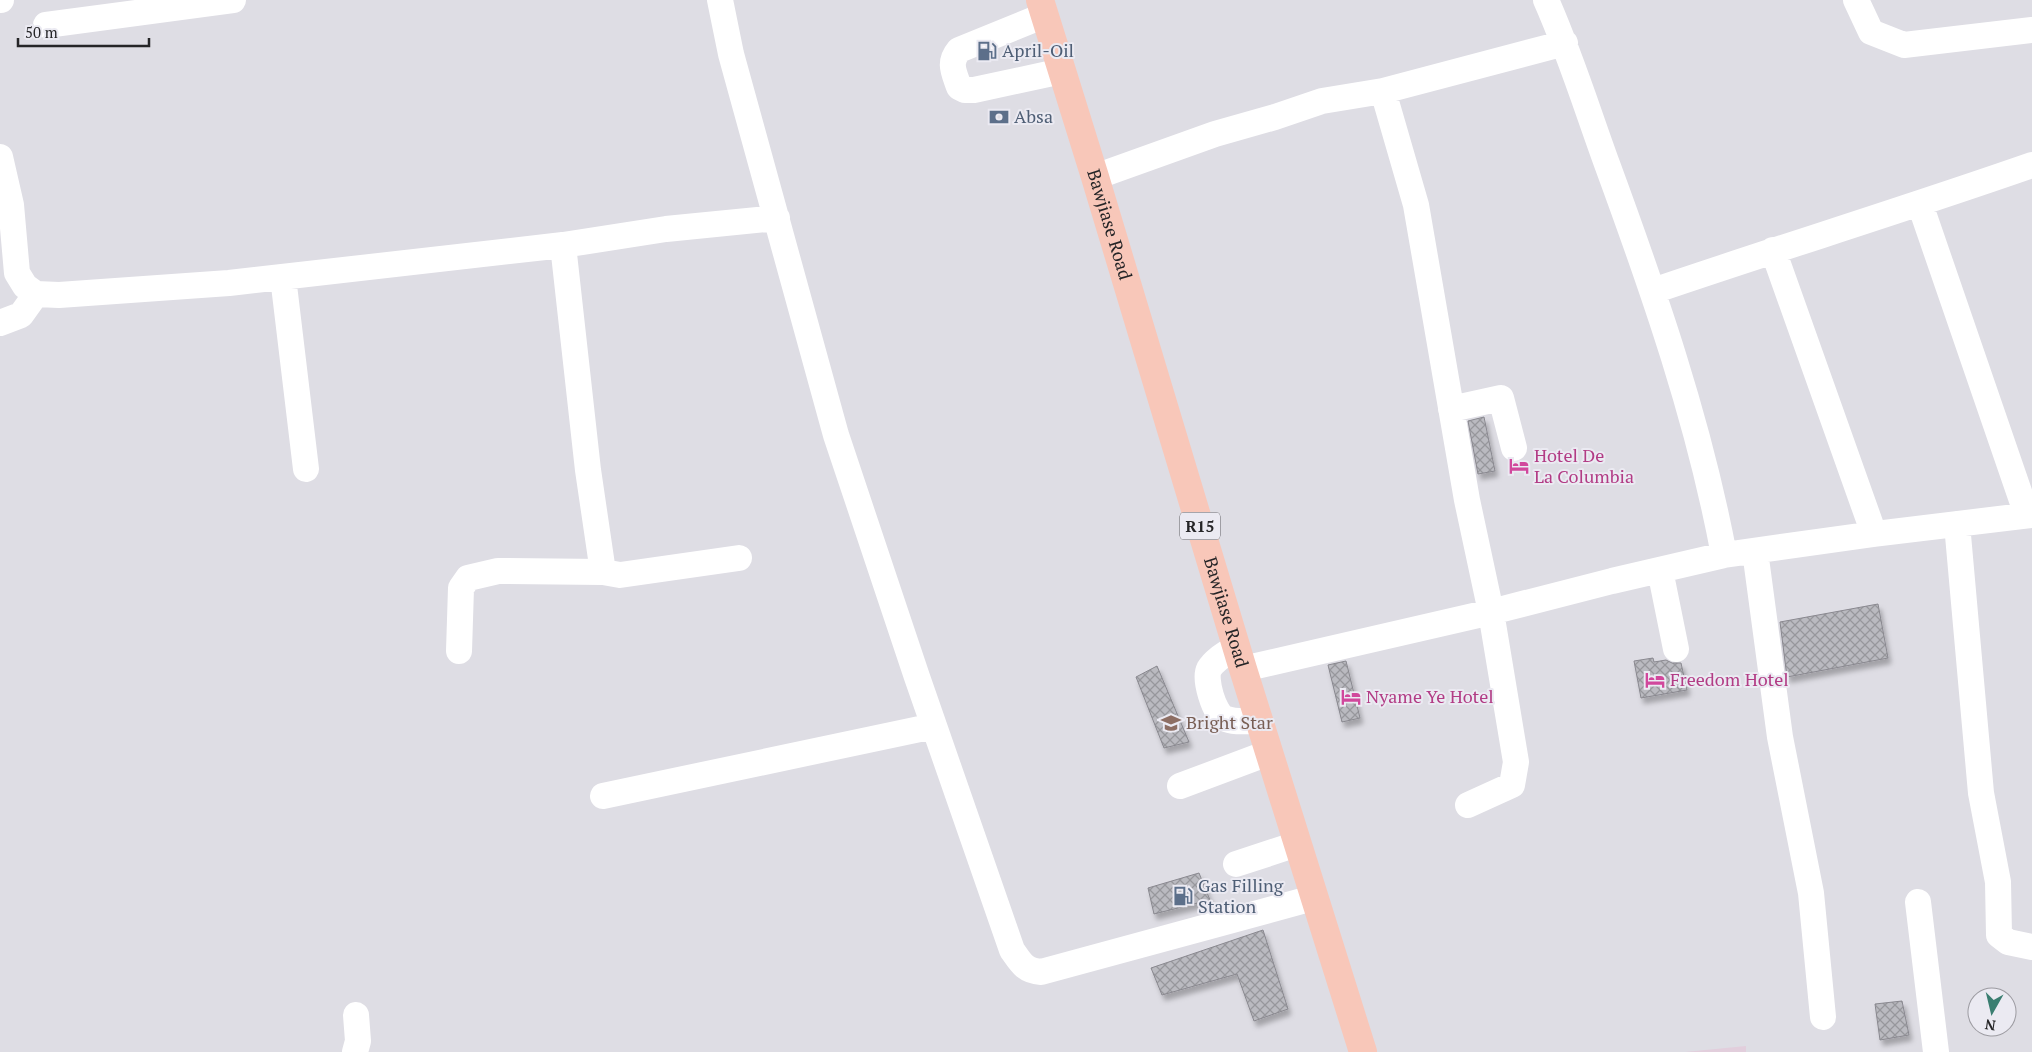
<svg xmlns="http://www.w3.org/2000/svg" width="2032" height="1052" viewBox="0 0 2032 1052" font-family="'PT Serif',serif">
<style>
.education{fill:#e2cedc}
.building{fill:url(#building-cross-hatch);stroke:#89888f;filter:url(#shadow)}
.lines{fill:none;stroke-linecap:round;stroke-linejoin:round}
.minor{stroke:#fff;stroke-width:26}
.major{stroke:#f8c7b9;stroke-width:28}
.labels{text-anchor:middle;stroke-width:4;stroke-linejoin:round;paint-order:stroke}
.shield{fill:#ebeaf2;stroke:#606064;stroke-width:1}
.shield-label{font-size:16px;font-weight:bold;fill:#252527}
.service-label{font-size:18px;fill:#4e5e75;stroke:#ebeaf2;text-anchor:start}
.street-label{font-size:18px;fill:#252527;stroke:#ebeaf2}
.hotel-label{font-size:18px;fill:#b23c85;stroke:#ebeaf2;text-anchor:start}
.education-label{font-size:18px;fill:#785e54;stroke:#ebeaf2;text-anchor:start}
</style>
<defs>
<pattern id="building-cross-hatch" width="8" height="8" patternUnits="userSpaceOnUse" patternTransform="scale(1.25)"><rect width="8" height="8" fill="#babac0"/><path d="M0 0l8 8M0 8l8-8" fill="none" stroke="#97979c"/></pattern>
<filter id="shadow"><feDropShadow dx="3" dy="5.5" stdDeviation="2.5" flood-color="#0004"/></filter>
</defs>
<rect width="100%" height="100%" fill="#dedde4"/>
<path class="education" d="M1746 1046V1052H1685Z"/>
<path class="building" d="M1484 417 1495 471 1478 474 1468 421Z
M1878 604 1888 658 1787 677 1780 622Z
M1653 658 1654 662 1666 660 1672 663H1681L1687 690 1641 698 1634 661Z
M1346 661 1360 718 1342 722 1328 665Z
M1157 666 1189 742 1164 748 1136 677Z
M1199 873 1210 900 1154 914 1148 888Z
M1263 930 1288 1009 1254 1021 1237 974 1162 995 1151 968Z
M1902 1001 1909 1035 1880 1040 1875 1004Z"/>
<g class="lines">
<path class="minor" d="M0 0H1
M720 0 731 54 836 435 917 677 1012 950C1021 963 1025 971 1041 972L1313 898
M1546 0C1570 54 1587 109 1607 164 1654 292 1699 421 1724 555
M1856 0 1871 32 1904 45 2032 30
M1045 15 959 50C948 63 954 72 959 87L965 90H974L1062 71
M46 25 233 0
M1383 91 1416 205 1467 500 1491 612 1516 762 1512 785 1468 805
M0 157 11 205 17 273 25 286 36 294 59 295 229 283 563 245 666 229 777 218
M1095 177 1215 134 1275 117 1322 101 1383 91 1565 43
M1920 204 2027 515
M563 245 588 470 603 572
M1773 250 1874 534
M283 277 306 469
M1653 291C1779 248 1906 209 2032 165
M0 323 21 315 36 294
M1451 409 1501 398 1514 448
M1957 524 1981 793 1998 882 1999 935 2008 942 2032 947
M1755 551 1780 737 1811 893 1823 1017
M1660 570 1676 649
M1236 647C1227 653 1215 659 1209 669 1204 679 1214 713 1224 718 1234 723 1248 721 1259 721
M459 651 461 588 468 578 498 571 603 572 620 575 739 558
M1243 669 1491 612 1612 581 1724 555 1874 534 2032 515
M1180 786 1268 753
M603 796 934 726
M1236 864 1297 844
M1918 902 1936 1052
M355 1052 358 1041 356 1015"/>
<path class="major" id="s1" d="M1040 0 1095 177 1243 669 1363 1052"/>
</g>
<defs>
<symbol id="fuel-bare" viewBox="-9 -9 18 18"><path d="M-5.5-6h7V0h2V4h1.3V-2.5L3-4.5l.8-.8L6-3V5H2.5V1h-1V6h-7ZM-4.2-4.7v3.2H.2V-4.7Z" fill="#5c6f8a" stroke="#ebeaf2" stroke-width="2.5" paint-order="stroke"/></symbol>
<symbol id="bank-bare" viewBox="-9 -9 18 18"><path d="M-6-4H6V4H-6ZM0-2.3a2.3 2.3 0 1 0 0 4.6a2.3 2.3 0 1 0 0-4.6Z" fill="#5c6f8a" stroke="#ebeaf2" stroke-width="2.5" paint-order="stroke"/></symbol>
<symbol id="hotel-bare" viewBox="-9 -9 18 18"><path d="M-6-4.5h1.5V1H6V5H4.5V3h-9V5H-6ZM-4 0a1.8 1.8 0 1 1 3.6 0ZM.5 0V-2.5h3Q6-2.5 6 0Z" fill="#d1479c" stroke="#ebeaf2" stroke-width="2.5" paint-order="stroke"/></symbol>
<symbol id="school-bare" viewBox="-9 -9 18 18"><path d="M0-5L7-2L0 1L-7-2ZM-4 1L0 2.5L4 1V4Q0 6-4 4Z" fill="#8d6e63" stroke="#ebeaf2" stroke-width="2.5" paint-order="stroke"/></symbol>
</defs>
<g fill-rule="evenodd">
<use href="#fuel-bare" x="973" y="37" width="28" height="28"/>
<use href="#bank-bare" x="985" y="103" width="28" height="28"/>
<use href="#hotel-bare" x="1505" y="452" width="28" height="28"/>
<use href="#hotel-bare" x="1641" y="666" width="28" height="28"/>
<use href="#hotel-bare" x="1337" y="683" width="28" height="28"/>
<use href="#school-bare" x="1157" y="709" width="28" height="28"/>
<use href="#fuel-bare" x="1169" y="882" width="28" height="28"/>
</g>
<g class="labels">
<rect class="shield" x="1180" y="512.5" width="40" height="27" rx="4"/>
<g class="shield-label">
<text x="1200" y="532">R15</text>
</g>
<g class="service-label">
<text x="1002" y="57">April-Oil</text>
<text x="1014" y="123">Absa</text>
<text x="1198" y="892">Gas Filling<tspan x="1198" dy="21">Station</tspan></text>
</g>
<g class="street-label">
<text dy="6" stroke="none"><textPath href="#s1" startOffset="235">Bawjiase Road</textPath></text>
<text dy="6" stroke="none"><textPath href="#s1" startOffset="640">Bawjiase Road</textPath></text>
</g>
<g class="hotel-label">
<text x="1534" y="462">Hotel De<tspan x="1534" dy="21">La Columbia</tspan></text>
<text x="1670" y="686">Freedom Hotel</text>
<text x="1366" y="703">Nyame Ye Hotel</text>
</g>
<g class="education-label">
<text x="1186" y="729">Bright Star</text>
</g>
</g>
<g transform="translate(1992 1012) rotate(188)"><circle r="24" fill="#ebeaf2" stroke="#9c9ba1"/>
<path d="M0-4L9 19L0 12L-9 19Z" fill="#3a7e71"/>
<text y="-8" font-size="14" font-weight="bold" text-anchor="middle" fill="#252527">N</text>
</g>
<path d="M18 38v8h131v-8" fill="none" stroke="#252527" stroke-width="2.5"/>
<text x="25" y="38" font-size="15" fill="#252527" stroke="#ebeaf2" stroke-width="4" paint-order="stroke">50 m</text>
</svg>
